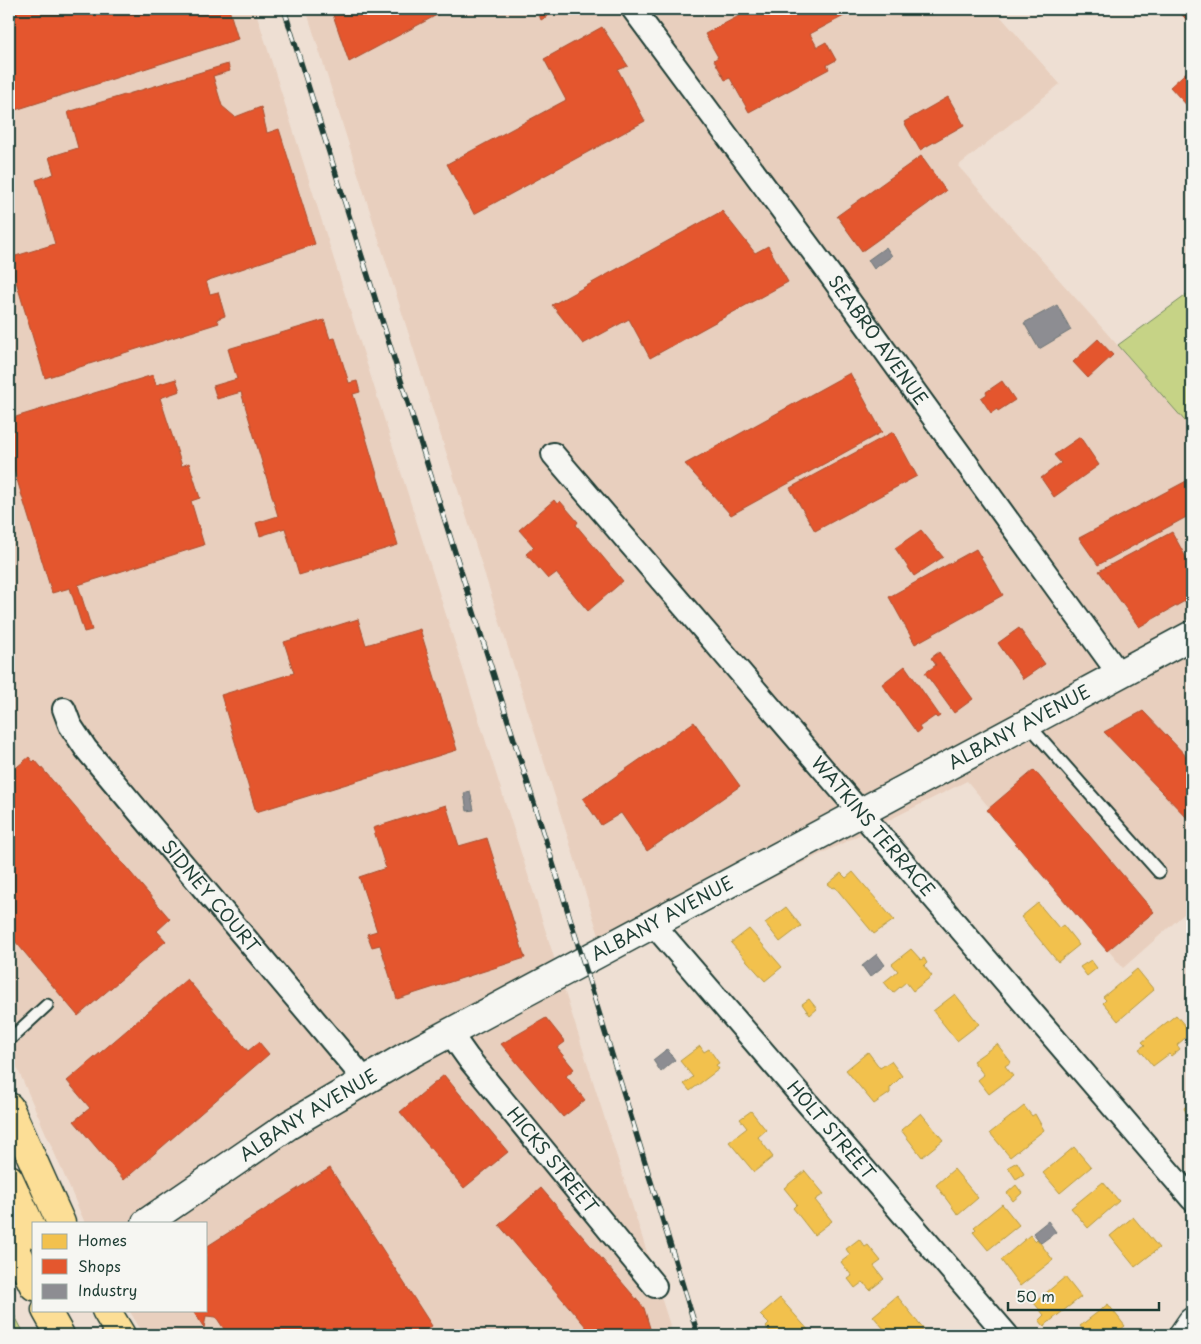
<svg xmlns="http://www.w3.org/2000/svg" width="1201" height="1344" viewBox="0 0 1201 1344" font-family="'Playpen Sans',sans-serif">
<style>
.built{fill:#e8cfbe}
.green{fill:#c6d386;stroke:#72885d}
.homes{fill:#f2c14e;stroke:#b39946}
.shops{fill:#e4572e;stroke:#a94f30}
.industry{fill:#8d8d92;stroke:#6c7576}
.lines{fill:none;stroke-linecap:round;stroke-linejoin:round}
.service-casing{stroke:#1f3d34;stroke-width:15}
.minor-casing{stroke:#1f3d34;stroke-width:26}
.tertiary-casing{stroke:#1f3d34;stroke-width:31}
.secondary-casing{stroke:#1f3d34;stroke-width:31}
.primary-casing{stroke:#1f3d34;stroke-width:31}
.service{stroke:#f6f6f2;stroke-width:11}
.minor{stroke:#f6f6f2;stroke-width:22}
.tertiary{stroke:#f6f6f2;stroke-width:28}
.secondary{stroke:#f6f6f2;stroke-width:28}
.primary{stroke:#fcde96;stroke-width:28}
.rail-casing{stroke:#1f3d34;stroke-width:5.5}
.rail{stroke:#f6f6f2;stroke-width:4;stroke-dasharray:11;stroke-linecap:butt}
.labels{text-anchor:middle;stroke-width:5;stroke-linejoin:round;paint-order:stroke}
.street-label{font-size:18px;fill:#1f3d34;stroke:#f6f6f2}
</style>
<rect width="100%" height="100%" fill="#eedfd3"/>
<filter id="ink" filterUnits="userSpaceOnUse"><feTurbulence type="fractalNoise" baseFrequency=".02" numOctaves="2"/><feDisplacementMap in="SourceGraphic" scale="10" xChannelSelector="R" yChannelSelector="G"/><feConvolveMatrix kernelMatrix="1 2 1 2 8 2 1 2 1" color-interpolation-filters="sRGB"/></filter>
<g filter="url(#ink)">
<path class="built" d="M9 9H255L673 1335H144L129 1310H206V1223H85L9 1049Z
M306 9H994L1060 84 958 166 1192 429V907L1123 968 967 781 607 961Z"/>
<path class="green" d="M1192 291V429L1118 345Z
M9 1305 25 1335H9Z"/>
<path class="homes" d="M853 872 894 920 874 934 835 887 833 888 828 884 841 873 846 878Z
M1038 903 1059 928 1063 925 1079 945 1058 962 1021 917Z
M786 907 801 926 780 942 765 923Z
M749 929 782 967 765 981 731 943Z
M911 949 921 960 924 958 927 963 924 966 932 976 913 991 906 982 893 993 884 982 898 971 892 964Z
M1091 960 1097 968 1087 976 1080 967Z
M1137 969 1154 990 1118 1021 1103 1003 1106 1000 1103 997Z
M955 994 979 1024 957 1041 933 1011Z
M809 999 817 1009 810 1015 802 1004Z
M1176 1015 1191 1033 1177 1045 1180 1049 1171 1056 1169 1054 1153 1066 1139 1049 1145 1045 1142 1042Z
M997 1044 1011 1062 1005 1066 1013 1076 989 1094 978 1080 984 1075 973 1061Z
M700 1046 704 1052 709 1049 719 1063 716 1065 719 1069 690 1091 684 1084 693 1077 680 1061Z
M868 1052 880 1068 891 1061 902 1076 890 1088V1093L874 1104 846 1070Z
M1192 1101V1124L1184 1108Z
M1024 1106 1032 1116 1035 1114 1044 1130 1010 1157 990 1133Z
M751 1111 766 1130 758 1137 773 1157 754 1172 729 1142 747 1128 740 1119Z
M921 1113 943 1140 922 1157 901 1130Z
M1074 1147 1091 1167 1060 1193 1043 1173Z
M1017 1162 1024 1174 1016 1179 1008 1167Z
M954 1169 978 1198 958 1215 936 1185Z
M805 1171 824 1194 815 1200 832 1221 814 1235 793 1208 797 1204 784 1188Z
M1103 1182 1119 1201 1088 1228 1071 1208Z
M1016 1185 1022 1193 1013 1201 1007 1193Z
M1002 1204 1019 1225 988 1250 973 1232 976 1229 974 1227Z
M1133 1217 1159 1248 1135 1267 1110 1236Z
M1030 1235 1035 1241 1037 1239 1053 1260 1020 1286 1001 1260Z
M859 1239 865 1247 868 1245 881 1261 874 1266 884 1279 870 1290 863 1282 855 1288 848 1279 852 1276 841 1262 850 1255 846 1249Z
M1065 1277 1081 1297 1044 1326 1039 1320 1044 1315 1034 1303Z
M897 1296 924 1329 917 1335H889L873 1316Z
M780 1298 810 1332 808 1335H773L766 1327 769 1324 760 1315Z
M1108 1304 1125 1326 1114 1335H1087L1080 1326Z"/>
<path class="shops" d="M9 9H229L238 39 9 112Z
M331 9H448L349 62Z
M544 9H568L557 15 554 12 541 20 538 12Z
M752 9H857L810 34 817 47 826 42 836 60 827 65 829 69 749 112 730 78 725 80 714 60 718 57 705 34Z
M1177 9H1192V26Z
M602 27 628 66 618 70 645 121 474 214 447 164 566 100 544 59Z
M228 64 230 71 213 76 222 106 235 117 261 107 267 133 279 129 315 244 206 281 210 294 218 292 225 316 217 319 219 323 45 378 9 258 55 244 36 180 54 174 49 157 78 148 68 112Z
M1192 67V111L1170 87Z
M948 97 964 125 920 150 904 122Z
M921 156 946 191 862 251 837 216Z
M722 211 755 253 768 246 788 282 650 358 629 319 583 344 552 305Z
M324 320 330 339 335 338 349 383 357 381 360 392 353 394 398 545 299 575 285 528 260 536 256 523 278 516 241 392 217 399 213 386 237 379 228 349Z
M1098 339 1113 355 1088 378 1073 362Z
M850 373 882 432 731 515 685 464Z
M153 375 156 385 176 379 180 391 160 398 182 466 189 463 200 498 191 501 204 545 78 585 92 630 84 632 70 588 52 593 9 454V419Z
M1002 381 1015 400 998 411 997 409 991 413 981 398 987 394 986 392Z
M893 432 917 476 815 531 790 488Z
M1080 437 1099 465 1054 497 1041 478 1061 463 1054 455Z
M1192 478V514L1098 565 1079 538Z
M554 500 557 504 560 501 578 522 576 525 623 581 588 611 556 573 548 579 526 554 534 547 519 530Z
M921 530 943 557 914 576 895 548Z
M1172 532 1192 568V597L1139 627 1099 571Z
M976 549 1003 595 915 644 889 597Z
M358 619 366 645 420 629 457 750 256 812 221 695 294 673 284 642Z
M1019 628 1045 664 1023 679 998 643Z
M939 652 973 699 954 713 925 673 936 665 931 658Z
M905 666 940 716 937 718 935 716 919 727 921 730 917 733 882 684Z
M1143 711 1192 762 1191 822 1104 732Z
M694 722 740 786 647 851 621 813 601 825 583 799Z
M29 757 33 762 35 760 170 919 157 931 166 941 78 1016 9 934V783L16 776 12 771Z
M1034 770 1154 912 1107 951 987 810Z
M446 805 459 846 487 838 525 958 397 999 380 945 372 947 367 934 377 931 359 877 386 868 373 828Z
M187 979 248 1051 259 1042 269 1054 124 1180 74 1121 90 1108 67 1081Z
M546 1018 565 1042 557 1048 574 1069 566 1076 585 1100 563 1117 501 1044Z
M444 1075 508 1152 464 1188 400 1112Z
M330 1168 432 1326 417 1335H228L216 1317 206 1316 204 1328 193 1310H206V1247Z
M541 1188 644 1308 652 1335H593L499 1225Z"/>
<path class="industry" d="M886 247 892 256 874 269 868 260Z
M1057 305 1071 330 1039 349 1024 323Z
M470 791 474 810 467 811 464 793Z
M877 954 885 965 870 977 862 966Z
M667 1049 675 1060 661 1072 653 1060Z
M1048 1221 1056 1232 1041 1243 1033 1233Z"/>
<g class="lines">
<defs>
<path id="service" d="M1027 723 1159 872
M9 1040 47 1005"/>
<g id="minor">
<path id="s1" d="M633 9 831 276 1119 674"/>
<path id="s2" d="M553 454 1192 1199"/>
<path id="s3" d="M64 709 70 725 86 749 365 1080"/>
<path id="s4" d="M654 925 1007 1335"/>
<path id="s5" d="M451 1034 468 1058 655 1286"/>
</g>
<g id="tertiary">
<path id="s6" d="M146 1223 289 1125 412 1053 1192 635"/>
</g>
<path id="secondary" d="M1183 1335 1192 1322"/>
<path id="primary" d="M9 1107 61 1223
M9 1179 34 1233
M9 1236 34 1286
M46 1310 60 1335
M106 1310 121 1335"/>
</defs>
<use href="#service" class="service-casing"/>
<use href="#minor" class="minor-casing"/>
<use href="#tertiary" class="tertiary-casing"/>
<use href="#secondary" class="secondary-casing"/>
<use href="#primary" class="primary-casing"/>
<use href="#service" class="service"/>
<use href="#minor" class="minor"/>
<use href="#tertiary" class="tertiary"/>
<use href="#secondary" class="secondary"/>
<use href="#primary" class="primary"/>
<defs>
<path id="rail" d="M284 9 561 889 698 1335"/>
</defs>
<use href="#rail" class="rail-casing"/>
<use href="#rail" class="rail"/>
</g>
</g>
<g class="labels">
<g class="street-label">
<text dy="6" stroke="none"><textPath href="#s1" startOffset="412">SEABRO AVENUE</textPath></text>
<text dy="6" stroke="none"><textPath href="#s6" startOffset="1005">ALBANY AVENUE</textPath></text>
<text dy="6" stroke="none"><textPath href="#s2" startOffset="491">WATKINS TERRACE</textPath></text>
<text dy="6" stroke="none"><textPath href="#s3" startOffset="239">SIDNEY COURT</textPath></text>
<text dy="6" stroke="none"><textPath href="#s6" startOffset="600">ALBANY AVENUE</textPath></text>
<text dy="6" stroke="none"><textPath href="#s6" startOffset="195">ALBANY AVENUE</textPath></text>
<text dy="6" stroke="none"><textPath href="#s4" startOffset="271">HOLT STREET</textPath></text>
<text dy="6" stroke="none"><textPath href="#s5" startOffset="162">HICKS STREET</textPath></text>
</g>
</g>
<rect width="1201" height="1344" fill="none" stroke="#f6f6f2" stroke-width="30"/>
<rect x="15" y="15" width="1171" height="1314" fill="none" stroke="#1f3d34" stroke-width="2" filter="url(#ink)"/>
<rect x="32" y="1222" width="175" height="90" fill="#f6f6f2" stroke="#a0aca6"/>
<rect x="42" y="1234" width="25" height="15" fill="#f2c14e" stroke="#a0aca6"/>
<text x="78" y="1246" font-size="15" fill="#1f3d34">Homes</text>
<rect x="42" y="1259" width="25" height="15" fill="#e4572e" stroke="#a0aca6"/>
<text x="78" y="1272" font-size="15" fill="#1f3d34">Shops</text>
<rect x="42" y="1284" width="25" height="15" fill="#8d8d92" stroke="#a0aca6"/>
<text x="78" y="1296" font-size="15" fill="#1f3d34">Industry</text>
<path d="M1008 1302v8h151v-8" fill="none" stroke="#1f3d34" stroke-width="2.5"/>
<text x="1016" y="1302" font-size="15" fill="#1f3d34" stroke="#f6f6f2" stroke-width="4" paint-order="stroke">50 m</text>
</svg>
